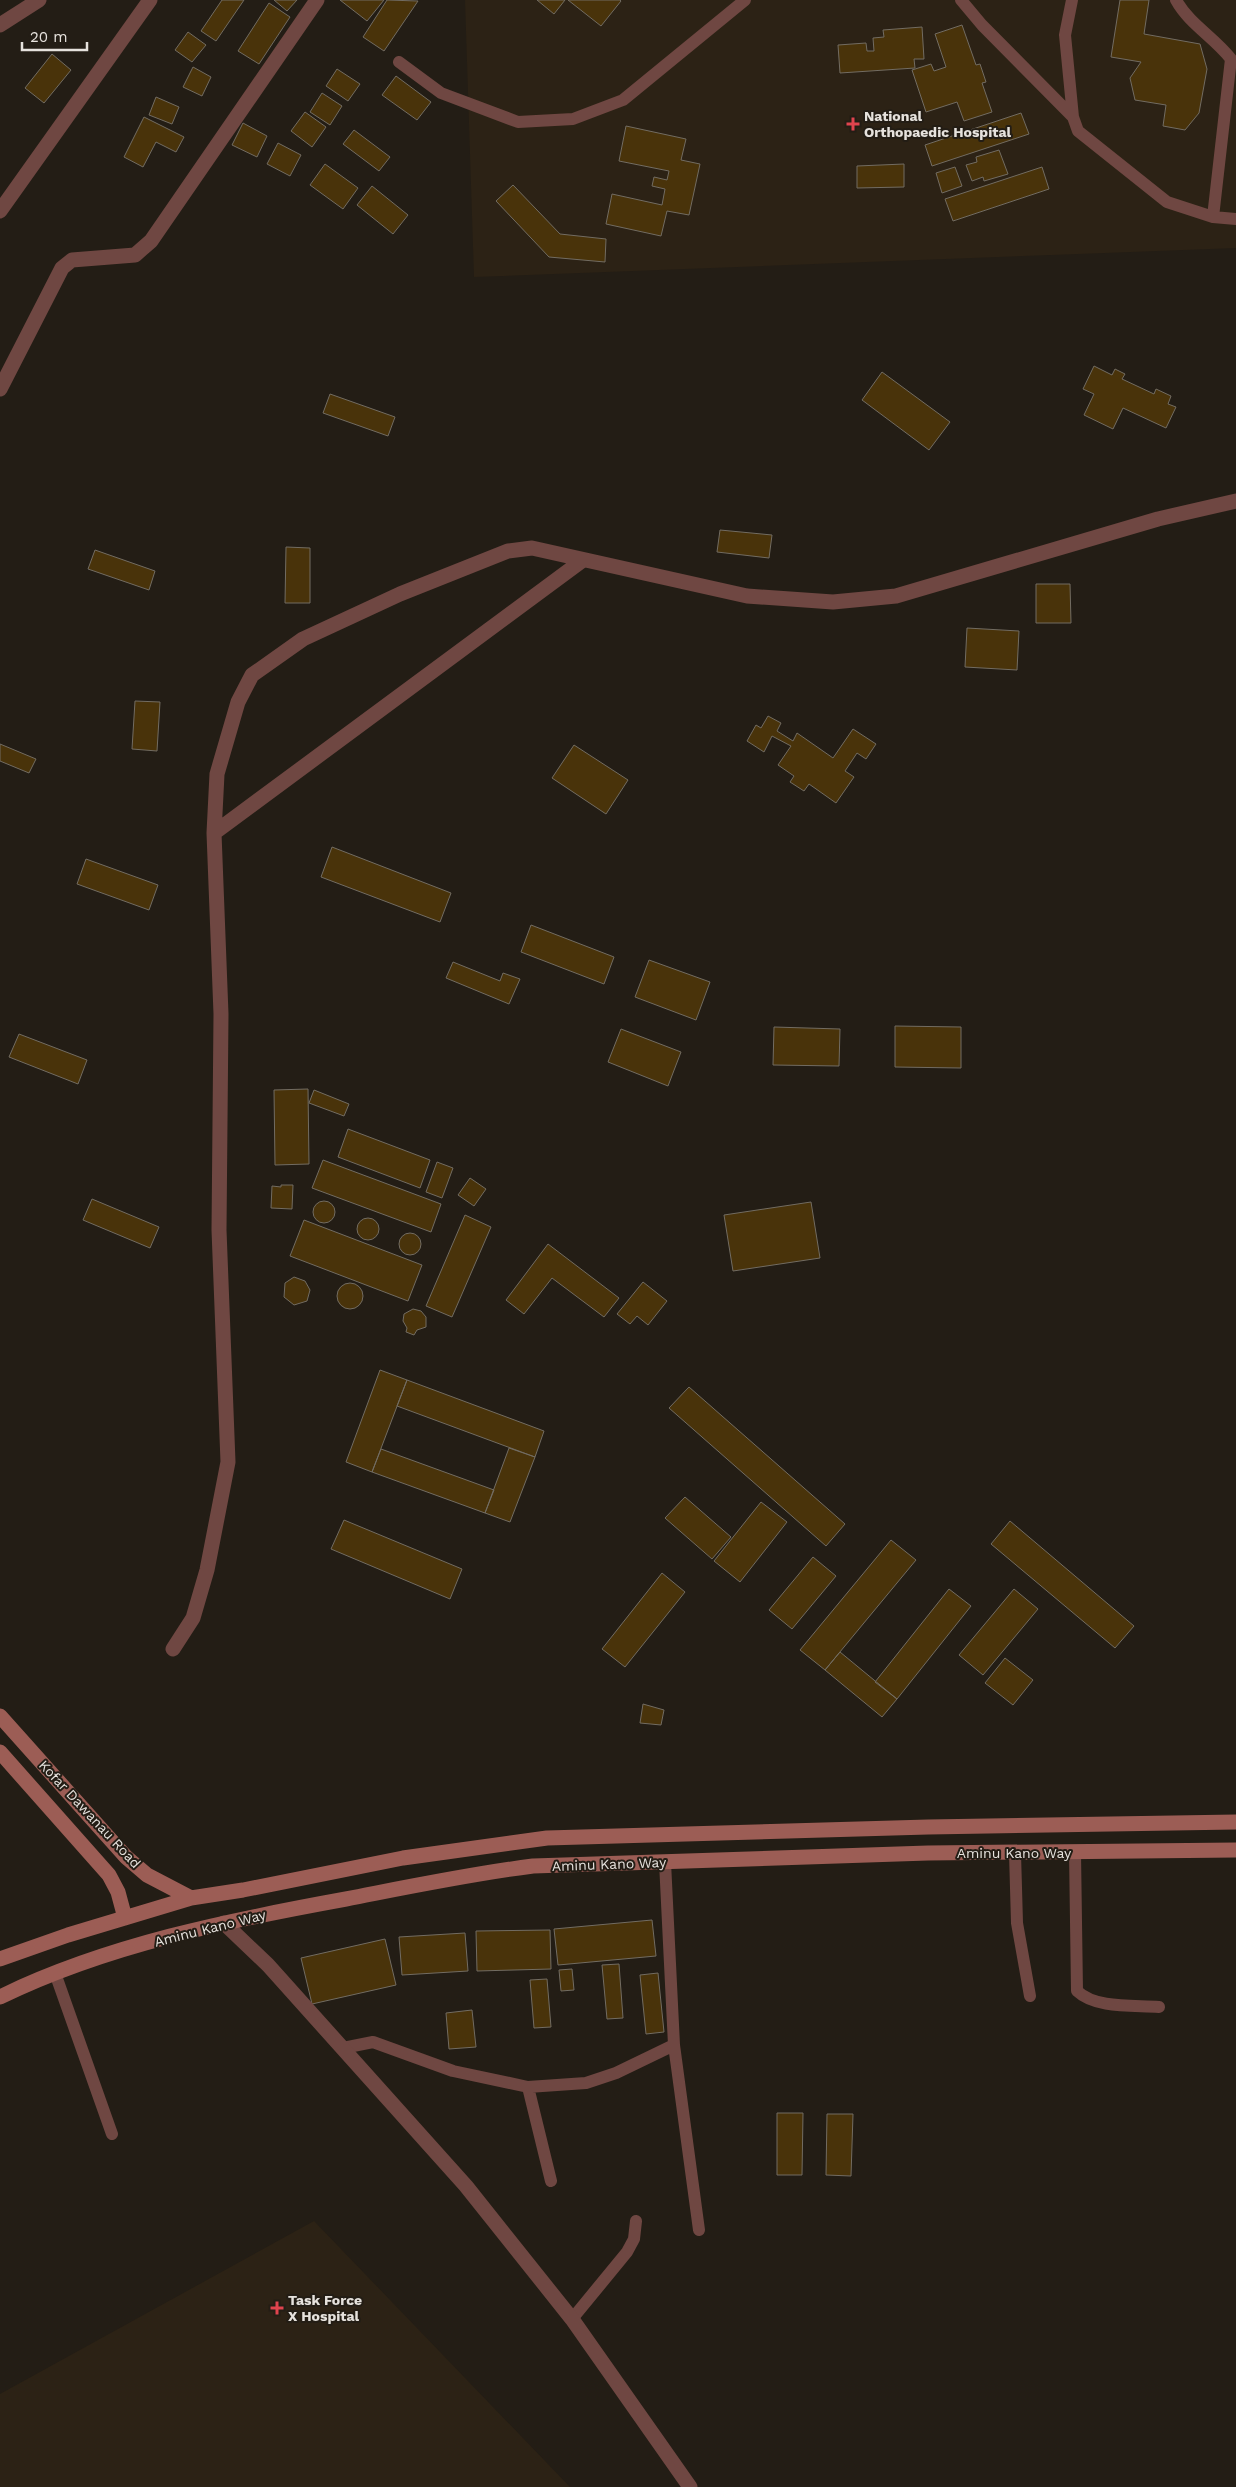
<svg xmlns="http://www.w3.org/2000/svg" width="1236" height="2487" viewBox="0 0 1236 2487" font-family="'Work Sans',sans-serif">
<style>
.built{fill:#2c2215}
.building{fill:#49330a;stroke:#726c62}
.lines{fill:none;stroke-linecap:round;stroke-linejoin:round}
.lane{stroke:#6f4742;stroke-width:12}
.street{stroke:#6f4742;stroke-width:15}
.secondary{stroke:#9c5d55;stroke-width:15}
.health-dot{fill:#e0444e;stroke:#231d15;stroke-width:2}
.labels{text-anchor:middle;stroke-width:4;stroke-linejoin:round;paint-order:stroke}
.poi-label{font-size:14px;font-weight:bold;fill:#e6e2dd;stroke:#231d15;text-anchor:start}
.street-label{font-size:14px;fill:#e6e2dd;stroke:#231d15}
</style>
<rect width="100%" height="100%" fill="#231d15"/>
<path class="built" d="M465 0H1236V248L474 277Z
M314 2221 570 2487H0V2394Z"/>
<path class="building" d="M222 0H244L216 41 201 31Z
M274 0H297L287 11Z
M340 0H384L367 21Z
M387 0 418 1 384 51 363 37Z
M537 0H565L554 14Z
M568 0H620L621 1 601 26Z
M1120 0H1149L1144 34 1200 44 1207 69 1199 113 1185 130 1163 126 1166 105 1135 100 1130 78 1141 62 1111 57Z
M269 3 290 17 259 64 238 51Z
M962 25 976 65 980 64 986 82 982 83 992 112 964 121 957 102 926 112 912 70 931 64 934 71 946 67 935 34Z
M922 27 924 59H914L915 68 840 73 838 45 866 43 867 51H874L873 38 884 37 883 30Z
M188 32 206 45 192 62 175 50Z
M52 54 71 70 44 103 25 88Z
M193 67 211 77 202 96 183 87Z
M337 69 360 84 348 101 326 86Z
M396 76 431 102 417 120 382 95Z
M322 93 342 106 330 125 310 112Z
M156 97 179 107 172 124 149 115Z
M305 112 326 127 312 147 291 131Z
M1021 113 1029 134 932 166 925 145Z
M144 117 184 137 176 152 156 142 143 167 124 157Z
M243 123 267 136 257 157 232 145Z
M626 126 686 139 681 160 700 164 689 215 667 211 661 236 606 224 612 194 662 205 665 189 652 186 654 177 667 180 669 171 619 161Z
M354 130 390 157 379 171 343 144Z
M278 143 301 155 290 176 267 164Z
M999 150 1008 174 984 181 983 177 972 181 966 165 977 162 976 157Z
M325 164 358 188 343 209 310 185Z
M904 164V187L857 188V166Z
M955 167 962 186 942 193 936 173Z
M1042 167 1049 189 953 221 945 199Z
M513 185 560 234 606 239 605 262 549 257 496 201Z
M372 186 408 215 393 234 357 205Z
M1094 366 1112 375 1115 369 1125 374 1122 379 1154 394 1156 389 1171 396 1168 404 1176 407 1166 428 1123 408 1113 429 1084 415 1094 394 1083 389Z
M882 372 950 422 929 450 862 400Z
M330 394 395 417 388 436 323 413Z
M720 530 772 535 769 558 717 552Z
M286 547 310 548V603H285Z
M95 550 155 571 149 590 88 569Z
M1036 584H1070L1071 623H1036Z
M967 628 1019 631 1017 670 965 667Z
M135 701 160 702 157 751 132 749Z
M768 716 781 723 777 731 793 741 797 733 833 758 853 729 876 744 866 759 857 753 845 771 854 777 836 803 809 784 804 791 790 782 794 776 778 765 791 746 772 736 764 752 747 741 756 725 761 728Z
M0 744 36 759 29 773 0 761Z
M574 745 628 780 606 814 552 778Z
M332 847 451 893 440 922 321 877Z
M86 859 158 885 149 910 77 884Z
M531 925 614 957 604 984 521 952Z
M649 960 710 982 696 1020 635 997Z
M453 962 500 981 503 973 520 979 509 1004 446 978Z
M895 1026 961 1027V1068L895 1067Z
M774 1027 840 1029 839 1066 773 1065Z
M621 1029 681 1052 668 1086 608 1062Z
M19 1034 87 1060 78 1084 9 1057Z
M308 1089 309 1164 275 1165 274 1090Z
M314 1090 349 1104 344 1116 309 1103Z
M348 1129 430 1160 420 1188 338 1157Z
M323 1160 441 1204 431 1232 312 1188Z
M437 1162 453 1168 442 1198 426 1192Z
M470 1178 486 1189 474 1206 458 1195Z
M281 1185H293L292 1209 271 1208 272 1186 281 1187Z
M92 1199 159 1227 150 1248 83 1220Z
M313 1212a11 11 0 1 1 22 0a11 11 0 1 1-22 0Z
M811 1202 820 1258 733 1271 724 1215Z
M465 1215 491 1227 452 1317 426 1306Z
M357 1229a11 11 0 1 1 22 0a11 11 0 1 1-22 0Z
M304 1220 422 1265 408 1301 290 1256Z
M399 1244a11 11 0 1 1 22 0a11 11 0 1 1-22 0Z
M548 1244 619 1298 604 1317 552 1278 524 1314 506 1300Z
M294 1277 305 1281 310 1290 307 1301 294 1305 284 1297 285 1283Z
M643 1282 667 1301 648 1325 637 1316 630 1324 617 1314Z
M337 1296a13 13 0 1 1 26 0a13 13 0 1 1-26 0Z
M413 1309 421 1311 426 1317V1327L417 1330 414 1335 406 1332 407 1328 403 1321 404 1314Z
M380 1370 407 1380 372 1472 346 1462Z
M407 1380 544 1431 535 1457 397 1406Z
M689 1387 845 1524 826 1546 669 1408Z
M509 1448 535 1457 510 1522 485 1513Z
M381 1449 494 1490 485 1513 372 1472Z
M685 1497 731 1537 712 1559 665 1518Z
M761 1502 787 1522 740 1582 714 1561Z
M344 1520 462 1569 450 1599 331 1549Z
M1010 1521 1134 1626 1115 1648 991 1544Z
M891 1540 916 1560 825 1670 800 1650Z
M813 1557 836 1576 792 1629 769 1610Z
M662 1573 685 1592 625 1667 602 1649Z
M949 1589 971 1606 897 1699 875 1682Z
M1014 1589 1038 1609 983 1675 959 1655Z
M840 1652 897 1699 882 1717 825 1670Z
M1005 1658 1033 1680 1013 1705 985 1683Z
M643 1704 664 1710 661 1725 640 1723Z
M652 1920 656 1956 558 1965 554 1929Z
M550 1930 551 1969 477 1971 476 1931Z
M465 1933 468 1971 402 1975 399 1937Z
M385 1939 396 1985 312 2004 301 1958Z
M619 1964 623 2018 607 2019 602 1965Z
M572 1969 574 1990 561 1991 559 1970Z
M658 1973 664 2032 646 2034 640 1975Z
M547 1979 551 2027 534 2028 530 1980Z
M472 2010 476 2047 449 2049 446 2013Z
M777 2113H803L802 2175H777Z
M827 2114H853L851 2176 826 2175Z"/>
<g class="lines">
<path class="lane" d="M961 0 982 25 1073 117
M1072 0 1065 35 1073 117 1078 131 1167 202 1213 217 1236 219
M1176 0C1189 24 1214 37 1231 59L1213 217
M399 62 441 93 518 122 573 119 623 100 745 0
M1075 1852 1077 1991C1096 2009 1134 2005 1159 2007
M1015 1853 1017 1923 1030 1996
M665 1862 674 2045 699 2230
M55 1973 112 2134
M343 2048 373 2042 453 2071 528 2087 551 2181
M528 2087 586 2083 616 2073 674 2045
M572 2319 627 2252 634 2239 636 2221"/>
<path class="street" d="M0 25 39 0
M0 211 150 0
M0 389 62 268 72 260 135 255 151 241 317 0
M214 833 583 560
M173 1649 193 1618 207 1570 228 1462 219 1230 221 1014 214 833 217 774 238 702 252 675 303 639 400 594 508 551 532 548 747 596 833 602 896 596 1158 519 1236 501
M224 1923 268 1965 466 2186 572 2319 690 2487"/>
<path class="secondary" d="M0 1716 126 1857 147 1875 191 1898
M0 1752 109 1875 118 1892 125 1918
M0 1959 68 1935 191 1898 243 1890 403 1858 547 1838 928 1827 1236 1822
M0 1997C106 1945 230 1920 346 1899 408 1887 470 1874 533 1866L928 1853 1236 1850"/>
</g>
<g class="health-dot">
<path d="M850.5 116.5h5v5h5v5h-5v5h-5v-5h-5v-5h5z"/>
<path d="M274.5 2300.5h5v5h5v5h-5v5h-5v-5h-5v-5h5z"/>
</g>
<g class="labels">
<g class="poi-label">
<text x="864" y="121">National<tspan x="864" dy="16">Orthopaedic Hospital</tspan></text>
<text x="288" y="2305">Task Force<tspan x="288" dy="16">X Hospital</tspan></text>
</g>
<g class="street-label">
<text transform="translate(90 1814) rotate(47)" y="5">Kofar Dawanau Road</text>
<text x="1014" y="1858">Aminu Kano Way</text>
<text transform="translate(609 1864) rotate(-2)" y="5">Aminu Kano Way</text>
<text transform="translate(210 1928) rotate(-14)" y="5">Aminu Kano Way</text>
</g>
</g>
<path d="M22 42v8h65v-8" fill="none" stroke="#e6e2dd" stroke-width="2.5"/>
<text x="30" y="42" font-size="15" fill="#e6e2dd" stroke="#231d15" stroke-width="4" paint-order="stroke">20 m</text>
</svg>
